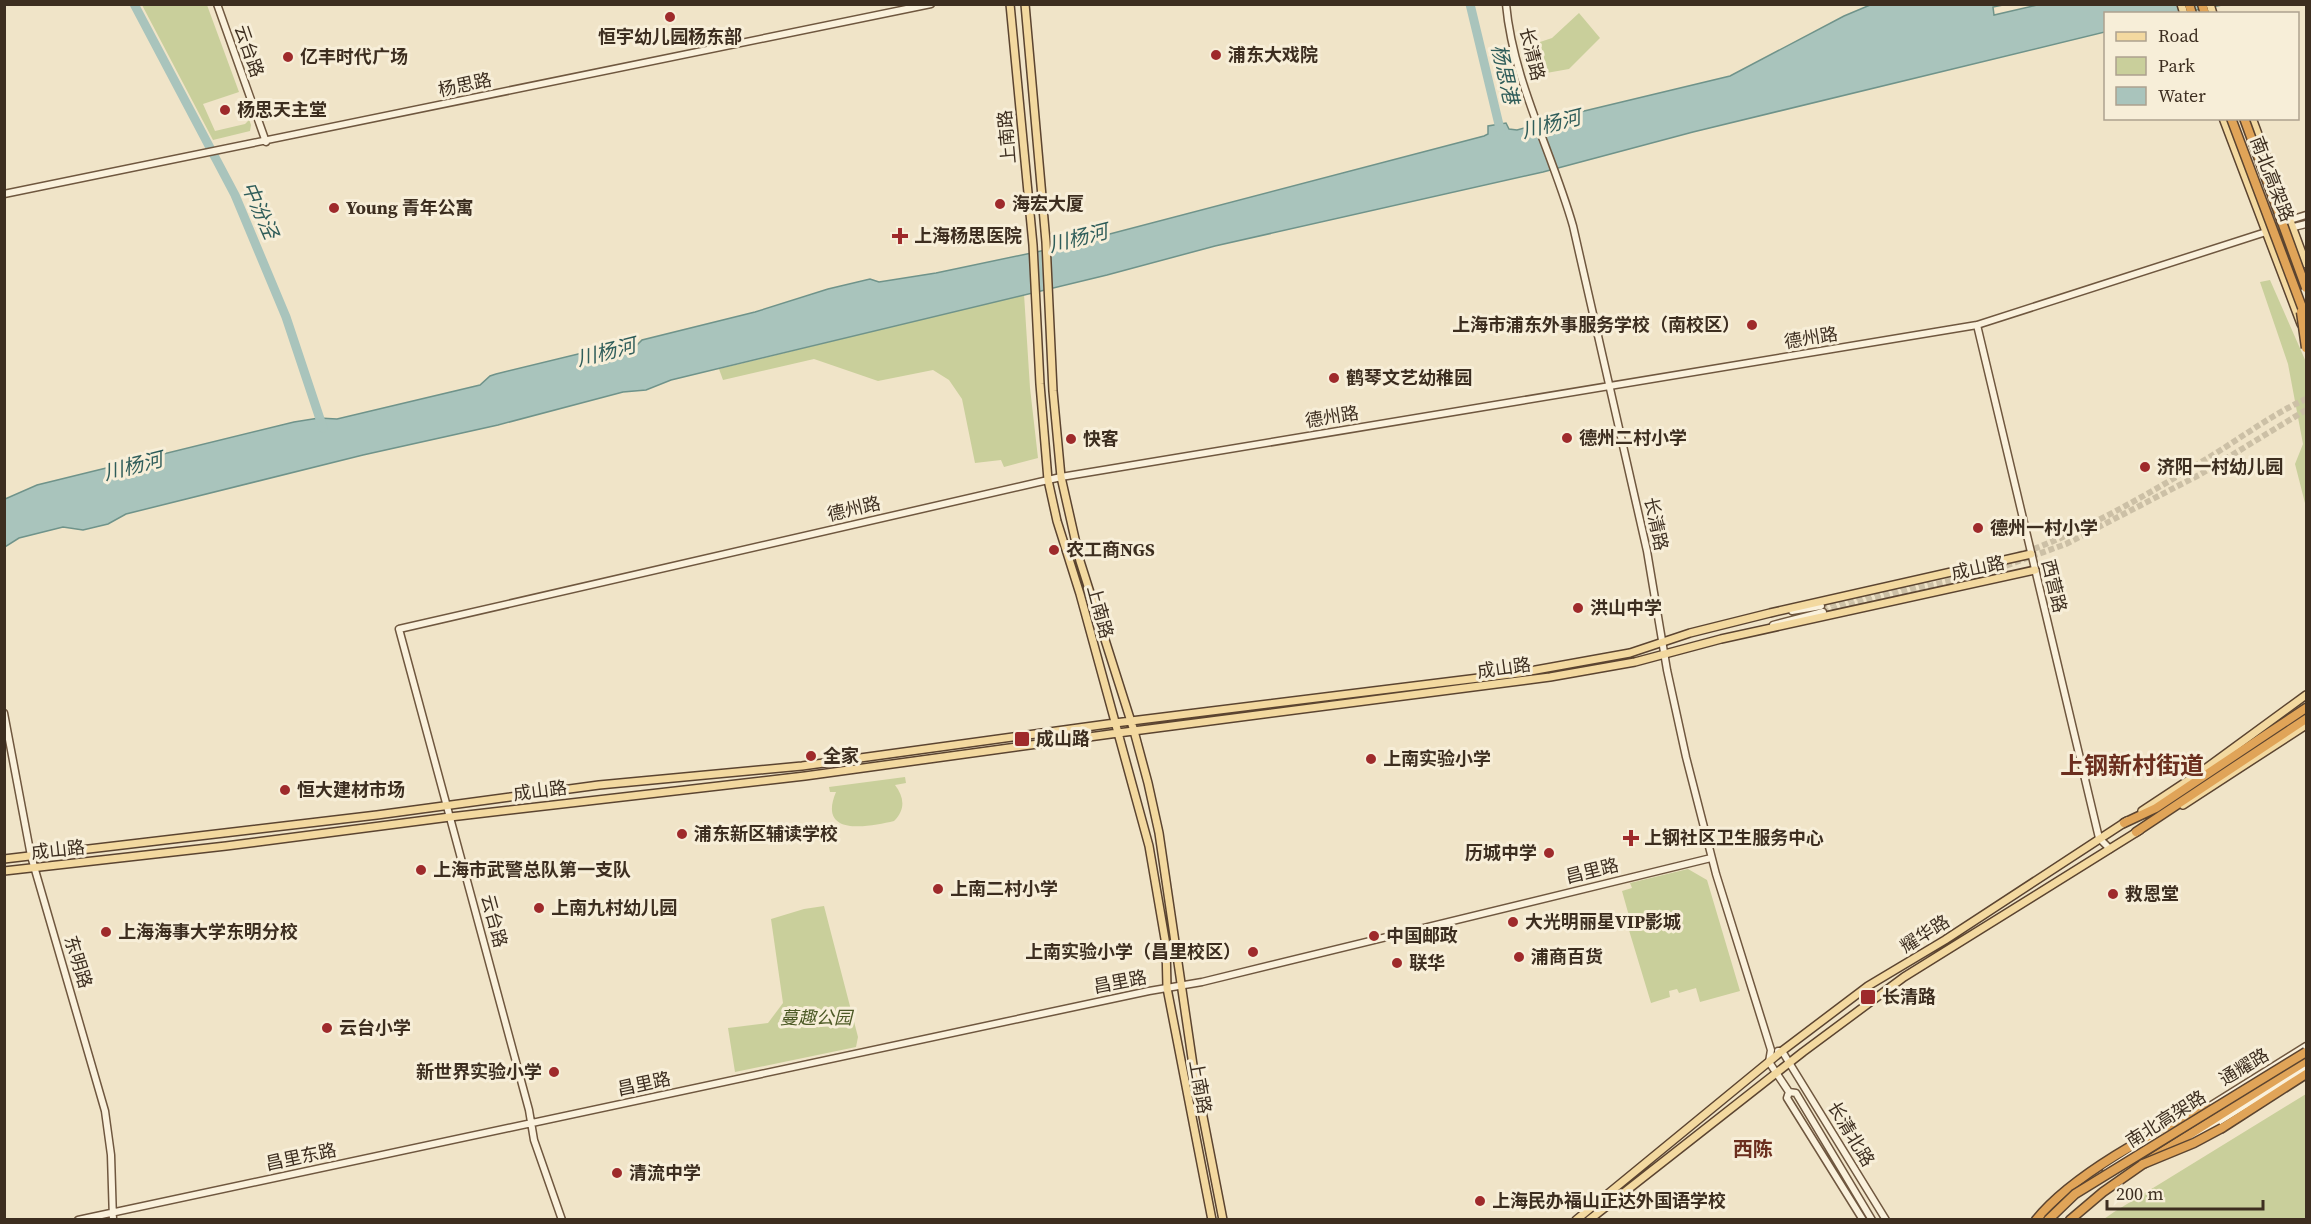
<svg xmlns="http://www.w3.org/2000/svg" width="2311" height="1224" viewBox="0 0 2311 1224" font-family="'Source Serif 4','Noto Sans SC',serif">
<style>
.green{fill:#c9cf9b}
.water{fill:#a9c4bc;stroke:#6f938a;stroke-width:1.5}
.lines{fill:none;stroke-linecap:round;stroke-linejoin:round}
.river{stroke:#a9c4bc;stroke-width:9}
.secondary-tunnel{stroke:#ccc0a6;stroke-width:6;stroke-dasharray:6 3;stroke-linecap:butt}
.secondary-casing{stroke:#6f573f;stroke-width:9}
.primary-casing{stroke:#5b4430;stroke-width:10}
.highway-casing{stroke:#5b4430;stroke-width:11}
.secondary{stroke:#faf1dc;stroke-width:6}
.primary{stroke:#f3d9a0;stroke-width:7}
.highway{stroke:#e0a458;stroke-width:8}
.highway-bridge-casing{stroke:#5b4430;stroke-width:11;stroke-linecap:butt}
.highway-bridge{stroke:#e0a458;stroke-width:8}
.poi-dot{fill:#9e2a2b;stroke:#f7eed8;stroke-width:2}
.labels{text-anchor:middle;stroke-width:6;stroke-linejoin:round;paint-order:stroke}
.poi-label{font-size:18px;font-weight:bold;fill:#3d2e20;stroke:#f7eed8;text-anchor:start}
.street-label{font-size:18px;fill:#3d2e20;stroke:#f7eed8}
.park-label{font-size:18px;font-style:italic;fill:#4d5a26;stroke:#f7eed8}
.water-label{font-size:20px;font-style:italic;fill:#2f5d5a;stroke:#f7eed8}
.neighbourhood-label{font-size:20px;font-weight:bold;fill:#6b2e1e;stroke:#f7eed8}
.district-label{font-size:24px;font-weight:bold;fill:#6b2e1e;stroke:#f7eed8}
</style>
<rect width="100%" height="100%" fill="#f0e4c8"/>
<path class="green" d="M142 5H207L239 92 203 104 215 131 245 124 248 121V116L251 125 250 131 213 140Z
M1579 13 1600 38 1569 69 1535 75 1532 74 1525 47 1552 38Z
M2270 280 2306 362V507L2295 464 2303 444 2288 364 2260 282Z
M1024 294 1030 388 1038 458 1004 467 1001 460 975 463 962 399 949 380 933 370 878 381 814 359 723 380 719 369Z
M905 777 906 783 895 785C904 797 906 809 894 821 869 827 817 837 836 792H830L829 787Z
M1688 869 1707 880 1740 991 1700 1002 1696 988 1679 993 1677 989 1669 991 1670 997 1651 1003 1625 917 1629 916 1622 891 1632 888 1630 883Z
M824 906 858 1037 856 1047 735 1072 728 1028 768 1023 783 1003 771 919 804 909Z
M2306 1094V1219H2104L2114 1212Z"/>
<path class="water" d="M1870 5H2003L1993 7 1994 15 2037 5H2222L2181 13 2106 14 2105 32 1693 132 1543 172 1215 246 1107 275 671 380 646 390 623 392 498 425 363 455 126 514 108 524 83 530 63 527 19 538 5 547V499L37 485 294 422 319 418 337 419 480 385 490 376 496 374 607 347 636 346 642 340 755 312 828 289 870 279 879 282 936 273 1060 247 1484 136 1488 134V126L1506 123 1509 129 1517 130 1580 112 1730 76 1844 16Z"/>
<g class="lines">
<path class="river" d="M134 4 235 195 286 317 323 428
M1470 4 1501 133"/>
<path class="secondary-tunnel" d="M2017 555C2084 532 2148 494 2208 458 2241 438 2271 415 2306 399
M1821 606 1929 580
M1823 612 1994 570 2066 544 2199 475 2306 410"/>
<defs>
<path id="secondary" d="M217 4 266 142
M1506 4C1513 81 1552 152 1573 226L1647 551 1667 670 1686 757 1716 874 1771 1050 1769 1062 1789 1092 1787 1098 1863 1220
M4 194 931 4
M2290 228 2306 224
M1977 325 2099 838 2110 849
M1792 611 1821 606
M1773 625 1823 612
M4 713 31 856 105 1111 111 1155 113 1220
M1778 1051H1782L1886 1220
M1789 1092 1796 1093 1872 1220
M2205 1109 2306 1046
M2181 1145 2306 1068
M2106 1171 2178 1125
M78 1220 1149 991 1202 982 1711 858
M562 1220 534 1140 529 1110 399 629 1061 477 1977 325 2266 232 2290 220 2306 215"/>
<path id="primary" d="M1010 4 1033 245 1040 384 1048 480 1057 521 1080 594 1149 846 1166 945 1167 988 1212 1220
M1025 4 1046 242 1053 391 1061 477 1080 561 1134 731 1148 783 1159 833 1193 1065 1223 1220
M2181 4 2184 14
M2210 4 2213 14
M2223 118 2301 324
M2252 118 2306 264
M2183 805 2306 725
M2142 811 2198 774 2306 695
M4 859 377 815 599 785 802 766 1115 723 1519 673 1630 653 1690 633 1770 613 2031 554
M4 871 226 846 450 817 805 776 1118 733 1550 677 1635 662 1721 639 2035 570
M1576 1220 1782 1051 1868 986 1945 940 2127 821
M1589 1220 1803 1052 1904 977 2140 830"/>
<path id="highway" d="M2189 4 2192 14
M2202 4 2205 14
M2124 823 2156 808 2306 708
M2136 832 2306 719
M2222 1128 2306 1074
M2036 1220C2071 1176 2155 1130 2207 1107
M2070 1220 2103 1192 2143 1164 2306 1061"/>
</defs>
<use href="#secondary" class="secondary-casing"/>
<use href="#primary" class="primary-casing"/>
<use href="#highway" class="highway-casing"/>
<use href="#secondary" class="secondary"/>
<use href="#primary" class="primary"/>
<use href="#highway" class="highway"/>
<defs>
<path id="highway-bridge" d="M2231 118 2306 318
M2244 118 2306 288
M2301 312 2306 348
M2143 1164 2194 1143 2222 1128
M2048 1220 2075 1194 2306 1052"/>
</defs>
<use href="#highway-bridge" class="highway-bridge-casing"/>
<use href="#highway-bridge" class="highway-bridge"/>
</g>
<g class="poi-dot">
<circle cx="670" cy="17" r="6"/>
<circle cx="1216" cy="55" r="6"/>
<circle cx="288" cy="57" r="6"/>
<circle cx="225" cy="110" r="6"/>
<circle cx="1000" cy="204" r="6"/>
<circle cx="334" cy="208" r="6"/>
<path d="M897 227h6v6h6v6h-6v6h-6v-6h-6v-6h6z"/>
<circle cx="1752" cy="325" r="6"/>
<circle cx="1334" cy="378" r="6"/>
<circle cx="1567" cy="438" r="6"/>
<circle cx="1071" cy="439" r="6"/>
<circle cx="2145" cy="467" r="6"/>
<circle cx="1978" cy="528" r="6"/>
<circle cx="1054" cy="550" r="6"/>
<circle cx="1578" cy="608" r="6"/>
<rect x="1014" y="731" width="16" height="16" rx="3"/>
<circle cx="811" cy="756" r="6"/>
<circle cx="1371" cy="759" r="6"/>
<circle cx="285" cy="790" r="6"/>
<circle cx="682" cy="834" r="6"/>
<path d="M1628 829h6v6h6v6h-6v6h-6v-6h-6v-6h6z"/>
<circle cx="1549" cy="853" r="6"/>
<circle cx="421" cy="870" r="6"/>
<circle cx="938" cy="889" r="6"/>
<circle cx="2113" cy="894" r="6"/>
<circle cx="539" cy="908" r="6"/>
<circle cx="1513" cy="922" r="6"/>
<circle cx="106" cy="932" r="6"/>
<circle cx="1374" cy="936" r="6"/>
<circle cx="1253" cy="952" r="6"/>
<circle cx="1519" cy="957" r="6"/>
<circle cx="1397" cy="963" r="6"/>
<rect x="1860" y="989" width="16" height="16" rx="3"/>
<circle cx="327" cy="1028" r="6"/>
<circle cx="554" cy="1072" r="6"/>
<circle cx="617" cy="1173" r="6"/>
<circle cx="1480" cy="1201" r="6"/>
</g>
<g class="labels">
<g class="poi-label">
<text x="670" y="43" text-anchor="middle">恒宇幼儿园杨东部</text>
<text x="1228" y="61">浦东大戏院</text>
<text x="300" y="63">亿丰时代广场</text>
<text x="237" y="116">杨思天主堂</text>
<text x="1012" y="210">海宏大厦</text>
<text x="346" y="214">Young 青年公寓</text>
<text x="914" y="242">上海杨思医院</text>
<text x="1740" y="331" text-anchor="end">上海市浦东外事服务学校（南校区）</text>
<text x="1346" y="384">鹤琴文艺幼稚园</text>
<text x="1579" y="444">德州二村小学</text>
<text x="1083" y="445">快客</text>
<text x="2157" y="473">济阳一村幼儿园</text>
<text x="1990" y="534">德州一村小学</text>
<text x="1066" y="556">农工商NGS</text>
<text x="1590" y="614">洪山中学</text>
<text x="1036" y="745">成山路</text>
<text x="823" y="762">全家</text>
<text x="1383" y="765">上南实验小学</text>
<text x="297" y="796">恒大建材市场</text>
<text x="694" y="840">浦东新区辅读学校</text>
<text x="1644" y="844">上钢社区卫生服务中心</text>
<text x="1537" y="859" text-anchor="end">历城中学</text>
<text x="433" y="876">上海市武警总队第一支队</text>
<text x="950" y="895">上南二村小学</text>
<text x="2125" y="900">救恩堂</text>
<text x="551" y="914">上南九村幼儿园</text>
<text x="1525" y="928">大光明丽星VIP影城</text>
<text x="118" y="938">上海海事大学东明分校</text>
<text x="1386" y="942">中国邮政</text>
<text x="1241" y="958" text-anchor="end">上南实验小学（昌里校区）</text>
<text x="1531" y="963">浦商百货</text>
<text x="1409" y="969">联华</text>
<text x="1882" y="1003">长清路</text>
<text x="339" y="1034">云台小学</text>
<text x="542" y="1078" text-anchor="end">新世界实验小学</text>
<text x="629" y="1179">清流中学</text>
<text x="1492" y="1207">上海民办福山正达外国语学校</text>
</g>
<g class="street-label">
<text transform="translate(249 51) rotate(71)" y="6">云台路</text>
<text transform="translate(1532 54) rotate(76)" y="6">长清路</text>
<text transform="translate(465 85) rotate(-12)" y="6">杨思路</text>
<text transform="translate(1007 137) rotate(-95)" y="6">上南路</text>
<text transform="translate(2272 179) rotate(69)" y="6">南北高架路</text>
<text transform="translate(1811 338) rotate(-9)" y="6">德州路</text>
<text transform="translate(1332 417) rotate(-9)" y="6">德州路</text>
<text transform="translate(854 509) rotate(-13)" y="6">德州路</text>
<text transform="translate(1656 524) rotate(78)" y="6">长清路</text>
<text transform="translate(1978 568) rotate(-12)" y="6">成山路</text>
<text transform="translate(2054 586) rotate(76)" y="6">西营路</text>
<text transform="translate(1100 612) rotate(75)" y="6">上南路</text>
<text transform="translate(1504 668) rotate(-8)" y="6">成山路</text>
<text transform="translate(540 791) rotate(-7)" y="6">成山路</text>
<text transform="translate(58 850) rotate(-6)" y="6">成山路</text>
<text transform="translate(1592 871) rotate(-14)" y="6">昌里路</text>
<text transform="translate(494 921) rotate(75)" y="6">云台路</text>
<text transform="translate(1925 934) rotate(-32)" y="6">耀华路</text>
<text transform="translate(78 962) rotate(73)" y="6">东明路</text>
<text transform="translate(1120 982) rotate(-11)" y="6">昌里路</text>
<text transform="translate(2244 1067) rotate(-31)" y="6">通耀路</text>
<text transform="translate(644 1084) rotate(-12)" y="6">昌里路</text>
<text transform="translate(1200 1087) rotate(80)" y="6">上南路</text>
<text transform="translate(2166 1119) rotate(-32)" y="6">南北高架路</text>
<text transform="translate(1851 1134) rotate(59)" y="6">长清北路</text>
<text transform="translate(301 1157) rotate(-12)" y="6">昌里东路</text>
</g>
<g class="park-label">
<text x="816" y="1024">蔓趣公园</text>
</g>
<g class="water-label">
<text transform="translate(1505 74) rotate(77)" y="7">杨思港</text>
<text transform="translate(1551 124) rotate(-14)" y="7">川杨河</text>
<text transform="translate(260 210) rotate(66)" y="7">中汾泾</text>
<text transform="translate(1078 238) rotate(-14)" y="7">川杨河</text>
<text transform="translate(606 352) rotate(-14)" y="7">川杨河</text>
<text transform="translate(133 466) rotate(-14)" y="7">川杨河</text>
</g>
<g class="neighbourhood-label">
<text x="1753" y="1156">西陈</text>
</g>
<g class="district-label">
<text x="2132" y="774">上钢新村街道</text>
</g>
</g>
<rect width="2311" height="1224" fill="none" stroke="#3d2e20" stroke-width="12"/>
<rect x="2104" y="12" width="195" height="108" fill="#f7eed8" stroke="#ada18e" stroke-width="1.5"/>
<rect x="2116" y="32" width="30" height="9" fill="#f3d9a0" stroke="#ada18e" stroke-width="1.5"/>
<text x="2158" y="42" font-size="18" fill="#3d2e20">Road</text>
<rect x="2116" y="57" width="30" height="18" fill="#c9cf9b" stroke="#ada18e" stroke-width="1.5"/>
<text x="2158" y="72" font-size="18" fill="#3d2e20">Park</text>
<rect x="2116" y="87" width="30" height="18" fill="#a9c4bc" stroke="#ada18e" stroke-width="1.5"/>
<text x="2158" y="102" font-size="18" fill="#3d2e20">Water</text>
<path d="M2107 1200v9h156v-9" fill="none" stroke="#3d2e20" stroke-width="3"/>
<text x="2116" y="1200" font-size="18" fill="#3d2e20" stroke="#f7eed8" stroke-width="4.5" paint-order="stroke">200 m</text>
</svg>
